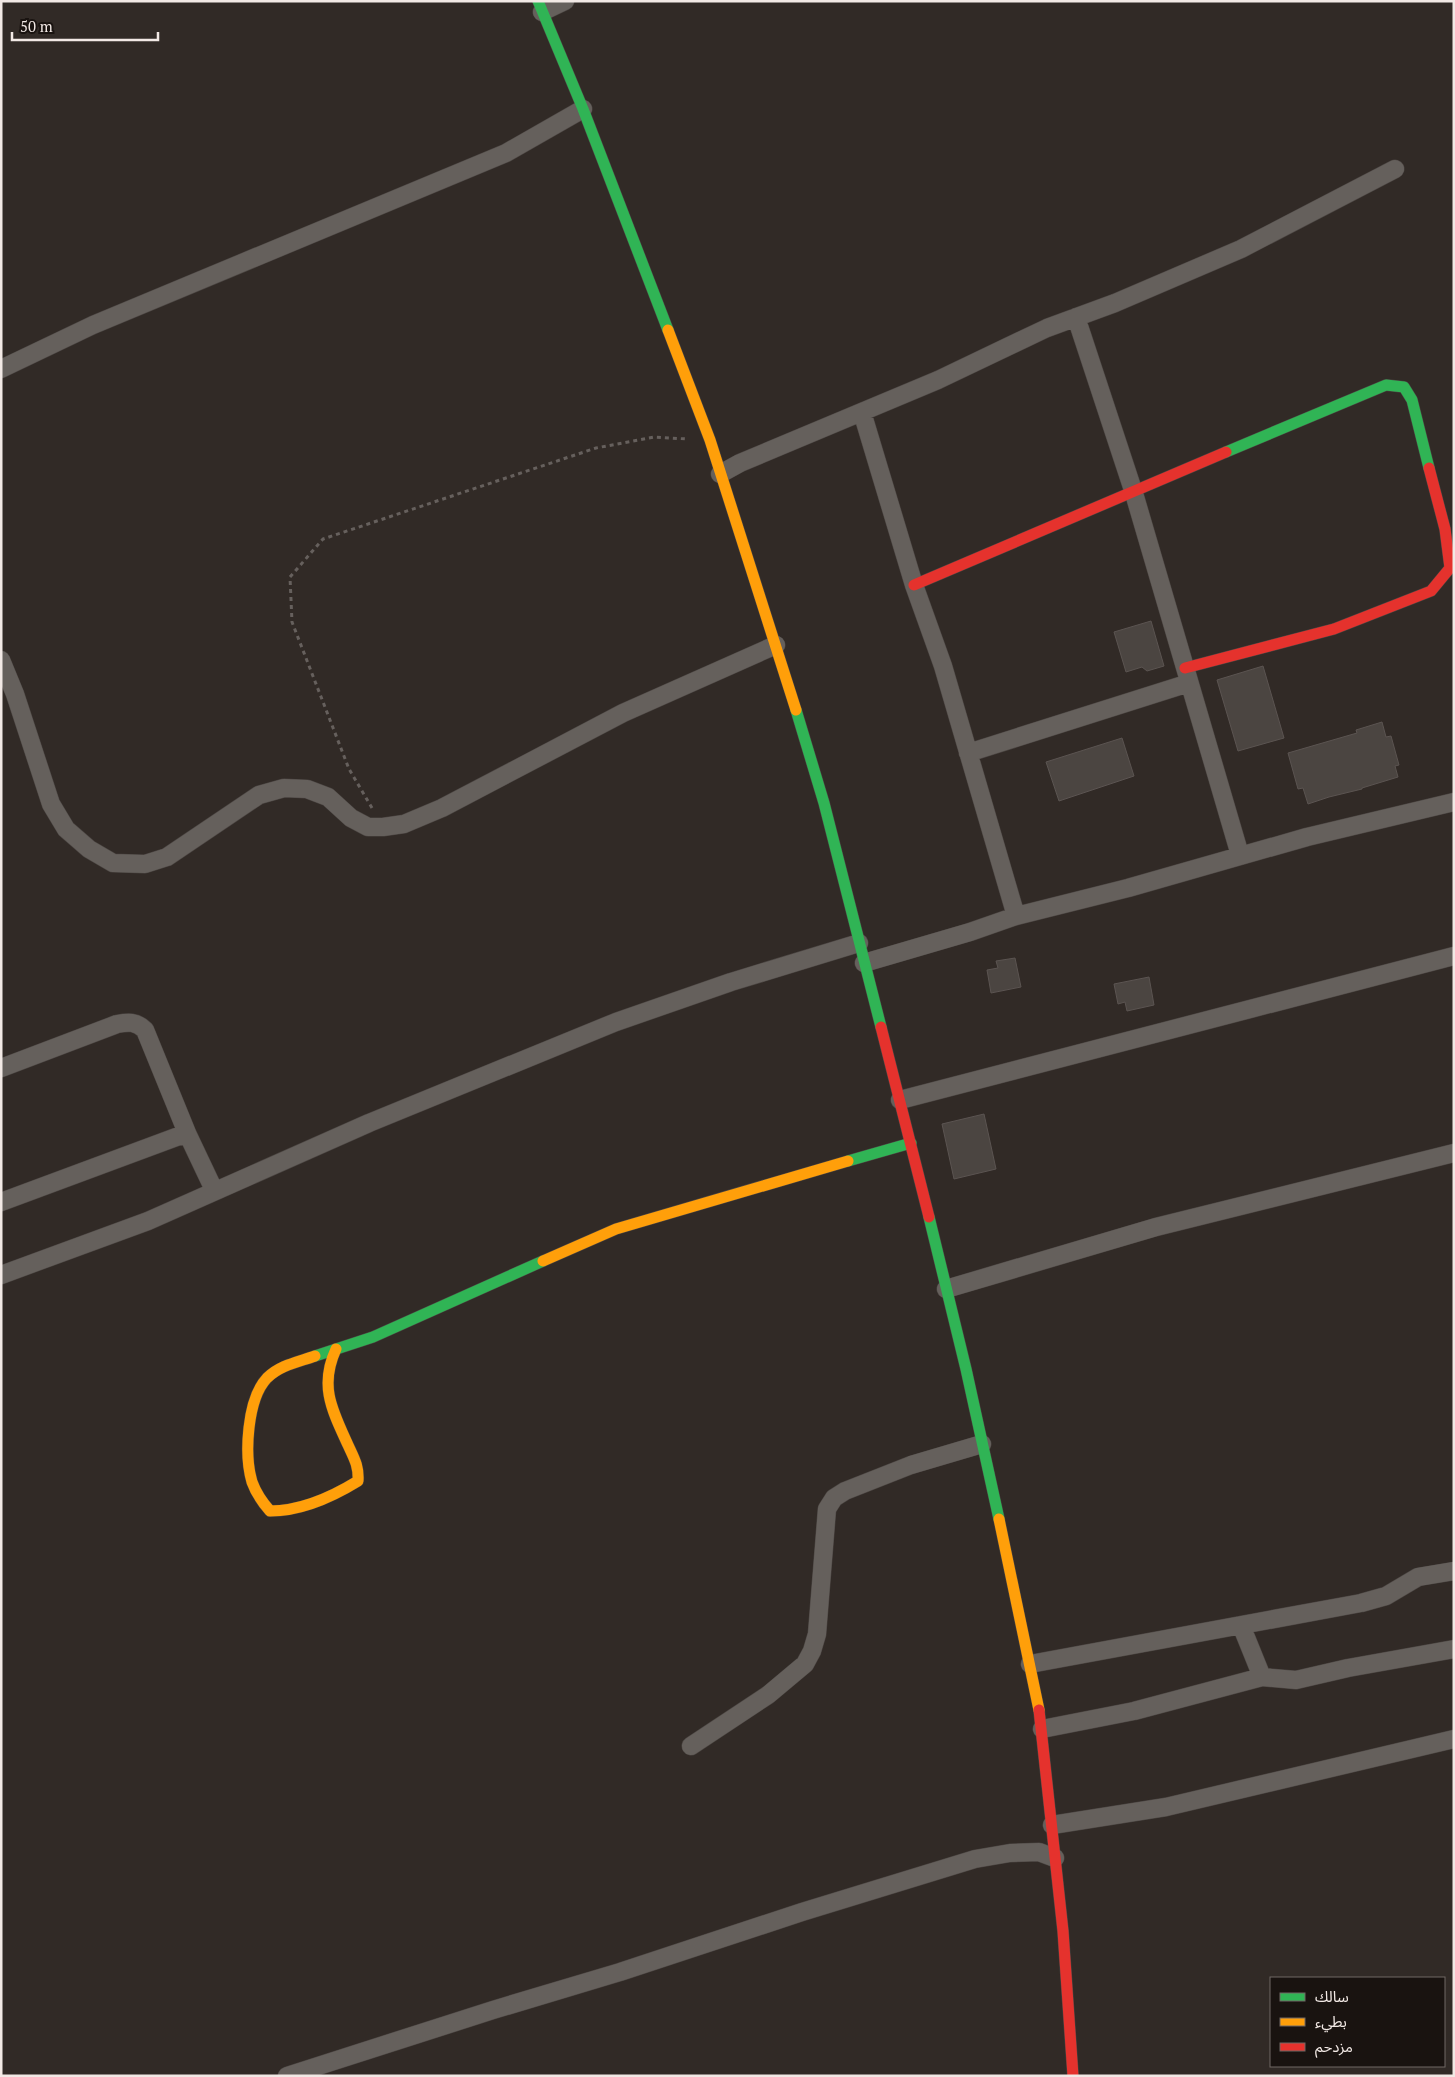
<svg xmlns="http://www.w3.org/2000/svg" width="1455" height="2077" viewBox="0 0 1455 2077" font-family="'PT Serif','Noto Sans Arabic',serif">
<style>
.building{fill:#4b4541;stroke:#5b5451}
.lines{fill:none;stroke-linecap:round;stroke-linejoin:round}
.street-casing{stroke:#4c4643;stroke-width:19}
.fast-casing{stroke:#4c4643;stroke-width:12}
.slow-casing{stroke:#4c4643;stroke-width:12}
.jam-casing{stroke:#4c4643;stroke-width:12}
.path{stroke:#66605d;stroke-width:3;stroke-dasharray:4 4;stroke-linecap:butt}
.street{stroke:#65605c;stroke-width:18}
.fast{stroke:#30b455;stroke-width:11}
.slow{stroke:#ff9f0a;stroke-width:11}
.jam{stroke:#e5322d;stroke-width:11}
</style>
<rect width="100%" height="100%" fill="#312a26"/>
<path class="building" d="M1151 621 1164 666 1147 671 1142 667 1126 672 1114 632Z
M1263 666 1284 738 1238 751 1217 680Z
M1382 722 1386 737 1391 736 1399 765 1395 766 1398 777 1362 788V789L1329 797 1308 804 1303 788 1298 789 1288 753 1357 733 1356 730Z
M1122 738 1134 776 1059 801 1046 762Z
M1015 958 1021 987 991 993 987 970 998 968 996 961Z
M1149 977 1154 1005 1127 1011 1125 1002 1118 1004 1114 984Z
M984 1114 996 1169 954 1179 942 1124Z"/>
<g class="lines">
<defs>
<path id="street" d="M542 12 565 1
M1076 317 1133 490 1240 855
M1 369 93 325 506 153 583 109
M862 412 914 585 943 666 1016 916
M720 474 740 463 938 380 1047 328 1115 303 1241 249 1395 169
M1 660 15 694 51 804 66 829 89 849 113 863 145 864 167 857 259 795 284 788 307 789 328 797 351 818 368 827H383L404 824 442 808 623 713 776 645
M968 753 1189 683
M864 963 970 932 1016 916 1128 888 1307 837 1454 802
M1 1068 117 1024C128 1022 136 1021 145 1030L187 1133 1 1202
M900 1100 1454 956
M187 1133 214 1190
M1 1275 148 1221 369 1123 616 1022 731 982 859 943
M946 1289 1156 1227 1454 1153
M1241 1625 1262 1677
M1030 1664 1361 1603 1386 1596 1418 1577 1454 1571
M1042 1729 1134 1711 1262 1677 1296 1680 1348 1668 1454 1649
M691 1746 768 1695 805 1664 812 1651 817 1634 827 1509 834 1498 845 1491 911 1465 982 1444
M1052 1825 1166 1807 1454 1739
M287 2076 493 2010 620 1972 802 1912 975 1859 1010 1853 1039 1852 1055 1858"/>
<path id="fast" d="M538 1 583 109 668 330
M1226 452 1386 385 1404 387 1412 400 1429 468
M796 710 824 803 881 1027
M848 1161 911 1143
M929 1217 966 1369 999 1519
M315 1356 373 1337 543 1261"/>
<path id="slow" d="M668 330 710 440 796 710
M543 1261 616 1229 848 1161
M315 1356C298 1362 280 1365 267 1378 247 1399 244 1455 252 1482 256 1493 262 1502 270 1511 301 1511 332 1497 358 1481 359 1466 354 1458 348 1445 332 1410 319 1386 336 1349
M999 1519 1039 1710"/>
<path id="jam" d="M914 585 1226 452
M1185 668 1334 629 1431 591 1450 568 1445 529 1429 468
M881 1027 929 1217
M1039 1710 1063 1931 1073 2076"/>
</defs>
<use href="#street" class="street-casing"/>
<use href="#fast" class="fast-casing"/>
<use href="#slow" class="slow-casing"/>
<use href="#jam" class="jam-casing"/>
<path class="path" d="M372 808 349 769 292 622 290 577 323 539 596 448 654 437 687 439"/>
<use href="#street" class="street"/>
<use href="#fast" class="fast"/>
<use href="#slow" class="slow"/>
<use href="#jam" class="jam"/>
</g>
<rect width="1455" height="2077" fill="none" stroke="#f2e9e5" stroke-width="5"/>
<rect x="1270" y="1977" width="175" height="90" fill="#191310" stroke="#706965"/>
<rect x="1280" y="1993" width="25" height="8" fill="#30b455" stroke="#706965"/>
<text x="1315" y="2002" font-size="15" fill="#f2e9e5">سالك</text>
<rect x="1280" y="2018" width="25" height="8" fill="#ff9f0a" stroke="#706965"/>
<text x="1315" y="2027" font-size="15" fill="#f2e9e5">بطيء</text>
<rect x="1280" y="2043" width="25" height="8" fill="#e5322d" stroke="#706965"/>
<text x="1315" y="2052" font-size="15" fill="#f2e9e5">مزدحم</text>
<path d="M12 32v8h146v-8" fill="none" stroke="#f2e9e5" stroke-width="2.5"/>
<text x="20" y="32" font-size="15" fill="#f2e9e5" stroke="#191310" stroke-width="4" paint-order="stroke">50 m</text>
</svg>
